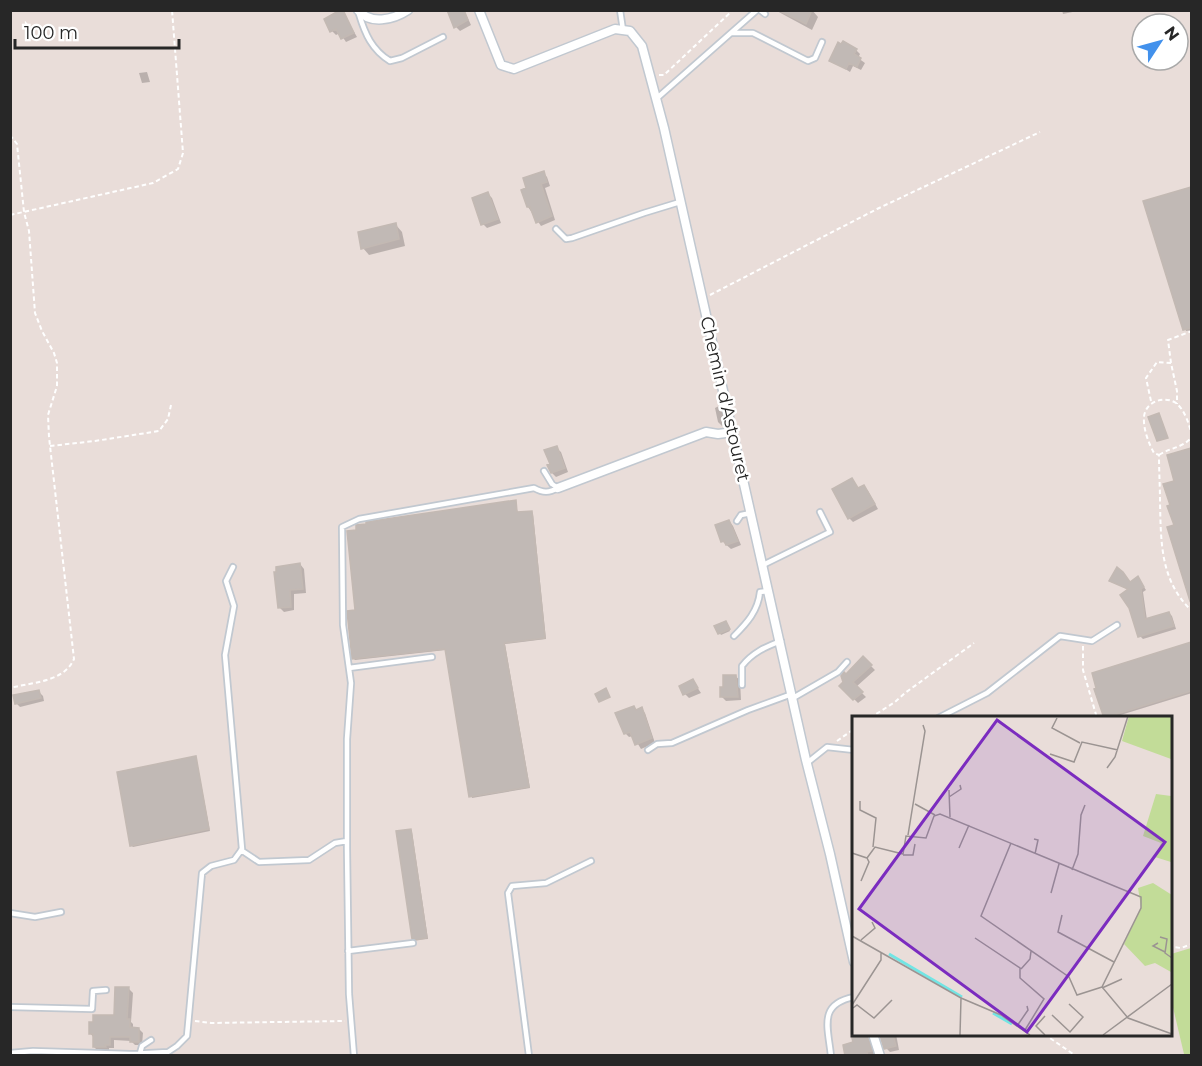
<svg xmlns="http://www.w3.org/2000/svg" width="1202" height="1066" viewBox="0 0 1202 1066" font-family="Montserrat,sans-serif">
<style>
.green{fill:#c2dc98}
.shadow{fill:#0003}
.building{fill:#c1b9b5;stroke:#c3b9b3;stroke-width:1.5}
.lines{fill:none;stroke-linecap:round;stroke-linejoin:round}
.service-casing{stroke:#c1c8d0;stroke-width:8}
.minor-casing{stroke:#c1c8d0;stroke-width:11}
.path{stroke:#fff;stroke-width:2;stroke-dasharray:4.5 3;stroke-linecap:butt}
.service{stroke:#fff;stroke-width:4.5}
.minor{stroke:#fff;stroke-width:8}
.labels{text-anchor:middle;stroke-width:5;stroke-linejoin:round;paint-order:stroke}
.street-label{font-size:18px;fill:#272727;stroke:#fff}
.inset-river{fill:none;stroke:#72e5e4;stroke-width:3}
.inset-road{fill:none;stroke:#9b9492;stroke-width:1.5}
.view{fill:#7b2cbf;fill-opacity:0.15;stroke:#7b2cbf;stroke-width:3}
.inset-edge{fill:none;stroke:#272727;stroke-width:3}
</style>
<rect width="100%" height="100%" fill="#e9ddd9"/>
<path class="green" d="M1191 948V1055H1179L1184 1054 1171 999V954Z"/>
<path class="shadow" d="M449 10H464L471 25 460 31 456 27Z
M775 10H812L818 17 812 30Z
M1062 10H1082L1063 14Z
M342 11 357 37 346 42 340 33 336 35 332 31Z
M856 50 860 54 858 58 865 63 861 70 853 66 850 72 831 60Z
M147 72 150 82 142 83 139 73Z
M543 173 547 177 550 186 545 188 555 220 541 226 528 207Z
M1192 189V330L1186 331 1145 202Z
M488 194 492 198 501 223 487 228 483 224Z
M396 225 402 232 405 246 369 255 363 248Z
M719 406 723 411 726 424 722 426 718 422 715 408Z
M556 448 561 452 568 472 556 477 552 473V465Z
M1192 450V600L1184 581 1169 528 1176 526 1172 506 1176 482 1169 456Z
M852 480 859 490 864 487 868 491 878 509 853 522 849 518Z
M515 502 518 513 531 512 533 514 546 639 505 644 530 788 472 798 446 650 355 660 354 659 357 611Z
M729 521 733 526 741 545 731 549 722 541Z
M300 564 304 569 306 593 294 594V610L284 612 280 608Z
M1111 581 1130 583 1140 581 1146 590 1143 592 1147 620 1169 613 1172 616 1176 629 1143 639 1140 636 1129 590Z
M727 624 730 631 721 635 716 627Z
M1192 643V693L1111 718H1106L1096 690 1098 689 1094 674Z
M863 658 875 670 856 687 866 697 858 703 841 686 845 682 846 676Z
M735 676 740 680 741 700 726 701 722 697Z
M693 681 701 693 689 698 685 694Z
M39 692 43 696 44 701 20 707 16 703Z
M634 707 637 711 641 709 645 713 655 743 641 749 633 736 629 737 625 733Z
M196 757 210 831 133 847 131 845Z
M411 830 412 832 428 939 415 940Z
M129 989 133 993 131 1022 133 1024V1029H139L143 1033 142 1045H135L131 1041 114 1040V1048H109V1051H98L94 1047V1038L90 1033 116 1017Z
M881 1034H896L899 1050 890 1052 886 1048Z
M866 1037 870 1041 875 1055 847 1056Z"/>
<path class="building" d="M340 10H343L354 33 341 39 336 29 330 32 324 19Z
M447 10H464L468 20 454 28Z
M778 10H812L806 24Z
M843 41 857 49 854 54 861 58 857 67 849 63 846 69 829 61 838 42 841 44Z
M544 171 547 182 541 184 552 216 536 223 530 207H527L521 190 526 188 523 178Z
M1191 187V328L1183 330 1143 201Z
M488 192 498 219 481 225 472 198Z
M396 223 399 239 361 249 358 232Z
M1159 413 1168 438 1157 441 1148 417Z
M557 446 565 468 551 473 547 465 550 464 544 450Z
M1191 448V600L1190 601 1167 527 1174 525 1167 506 1170 505 1163 484 1174 481 1167 455Z
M852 478 858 488 864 485 875 504 848 519 832 489Z
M516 500 517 512 532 511 545 638 504 643 529 787 469 797 445 649 352 659 347 611 355 610 347 531 356 530V525L366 524V522Z
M729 520 738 541 726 545 724 541 721 542 715 525Z
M300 563 303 589 290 590 291 607 278 608 274 572H276V567Z
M1117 567 1123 572 1130 582 1138 576 1144 587 1141 589 1145 619 1169 612 1174 626 1138 637 1129 608 1120 595 1128 589 1109 581Z
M726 621 730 629 718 634 714 626Z
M1191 642V691L1104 718 1094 689 1096 688 1092 673Z
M863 656 872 665 853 682 863 692 853 700 839 686 843 682 841 676 844 672 846 674Z
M723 675H736L738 697H720V687H723Z
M693 679 698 688 683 695 679 686Z
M606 688 610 697 599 702 595 694Z
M39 690 41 698 15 704 13 695Z
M634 706 636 710 642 707 652 738 635 745 630 732 624 734 615 713Z
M196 756 209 829 130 846 117 772Z
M411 829 427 938 416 940 412 939 396 831Z
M115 987H129L127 1019H130V1027L139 1028V1042H130V1037H110V1045H105L106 1047H93V1034H89V1022H93V1015H114Z
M867 1035 872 1051 867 1052 868 1056H845L843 1045 853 1042 852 1038Z
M880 1035H893L896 1046 884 1049Z"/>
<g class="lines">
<defs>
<path id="service" d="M620 10 623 30
M760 10 765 14
M359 14C365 34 372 50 390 61L402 58 443 37
M731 33H753L808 61 815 58 822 42
M656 99 757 10
M556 229 566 239 572 238 644 213 680 202
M544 471 552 484 558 488
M737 521 741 515 751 513
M763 565 830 532 820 512
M734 636C747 623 758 611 760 592L769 591
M349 668 432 657
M742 685V666C752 653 765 647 781 641
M793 698 838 672 847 662
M938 718 987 693 1060 636 1092 641 1117 625
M648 750 657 744 672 743 748 710 792 694
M807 763 827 747 854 750
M241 850 259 862 309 860 335 843 347 841
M10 913 35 917 61 912
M348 951 413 943
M10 1007 92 1009 93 991 106 990
M10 1053 33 1051 130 1054 168 1052 177 1046 187 1036 202 873 211 866 234 860 242 849 225 655 234 606 226 581 233 567
M140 1053 142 1046 151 1040
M354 1056 349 994 347 849V739L351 683 343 625 342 527 359 519 534 488C543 493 549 493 558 488
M529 1056 508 893 512 886 546 883 591 861
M831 1056C828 1027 818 1004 854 997"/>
<path id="minor" d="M358 10C370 25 393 20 408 10
M479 10 501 65 514 69 615 29 630 31 642 46 664 128 806 760 830 854 854 962
M558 488 706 432 718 434 733 432
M873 1034 880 1056"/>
</defs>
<use href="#service" class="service-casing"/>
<use href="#minor" class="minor-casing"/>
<path class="path" d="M659 75H664L733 10
M10 135 17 144 24 212 29 231 35 313 42 331 54 353 57 363V386L48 415 49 437 74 659C64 682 33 682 10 688
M10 215 153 183 178 169 183 153 172 10
M710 295 877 209 1040 132
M1171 363 1168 340 1192 331
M1151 401 1146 378 1157 362 1171 363 1177 391V404
M1192 437C1190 426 1185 410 1176 403 1164 395 1145 402 1144 417 1143 429 1149 444 1154 453L1159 455C1159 471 1160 487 1160 502 1161 542 1160 581 1192 611
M50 446 95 441 159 431 168 419 171 405
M1159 455C1171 447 1181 449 1192 437
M1083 646V670L1097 718
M870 718 895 702 905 693 974 643
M837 741 854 729
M1170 943 1173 947 1181 948 1192 944
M195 1021 211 1023 345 1021
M1044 1034 1076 1056"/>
<use href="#service" class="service"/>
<use href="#minor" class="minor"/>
</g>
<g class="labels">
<g class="street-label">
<text transform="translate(725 399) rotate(77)" y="6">Chemin d'Astouret</text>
</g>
</g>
<g transform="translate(852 716)">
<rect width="320" height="320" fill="#e9ddd9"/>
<path d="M277 0H319V43L270 25ZM304 78 319 80V146L303 141 309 127 291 120ZM301 167 320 179 319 256 303 247 293 250 272 228 289 191 286 172Z" fill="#c2dc98"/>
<path class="inset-river" d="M37 238 110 281M141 297 160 308"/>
<path class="inset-road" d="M205 2 200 12 228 27M198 38 222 46 230 26 266 34M255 52 263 41 276 0M97 74 98 101M97 81 109 73 108 69M8 85V94L24 102 21 131M63 88 83 99M56 119 73 15 71 9M182 123 186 124 183 138M159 127 129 200 217 261 225 279 250 271M107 132 117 109M0 137 15 142 23 131 51 138 54 120 74 122 82 100 88 98 289 181V192L250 271 276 302 320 318M51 139H61L63 128M220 154 226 138 229 99 233 89M9 165 17 146 15 142M199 177 207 148M210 199 206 216 262 246M0 220 109 282 108 319M308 221 315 223 313 237 320 242M123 222 168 252V262L192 283 173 314M9 224 23 212 20 206M306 227 301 230 313 236M169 253 178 243 179 235M250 272 270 263M109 282 149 299 178 319M0 289 29 244V237M1 292 5 289 22 302 40 284M200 299 218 316 231 301 217 288M193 300 184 310 193 319M165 310 176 294 175 290M251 319 320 268"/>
<path class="view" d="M145 4 313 126 175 316 7 193Z"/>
<rect width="320" height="320" class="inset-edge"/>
</g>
<rect width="1202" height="1066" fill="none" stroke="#272727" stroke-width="24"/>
<g transform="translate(1160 42) rotate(54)"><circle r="28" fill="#ffffff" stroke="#a9a9a9" stroke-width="1.5"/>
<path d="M0-4.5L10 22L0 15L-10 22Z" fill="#4291ec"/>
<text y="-9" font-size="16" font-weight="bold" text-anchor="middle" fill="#272727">N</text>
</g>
<path d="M15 39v9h164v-9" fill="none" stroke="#272727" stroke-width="3"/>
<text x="24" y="39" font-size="18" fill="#272727" stroke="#ffffff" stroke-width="4.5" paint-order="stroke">100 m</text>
</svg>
